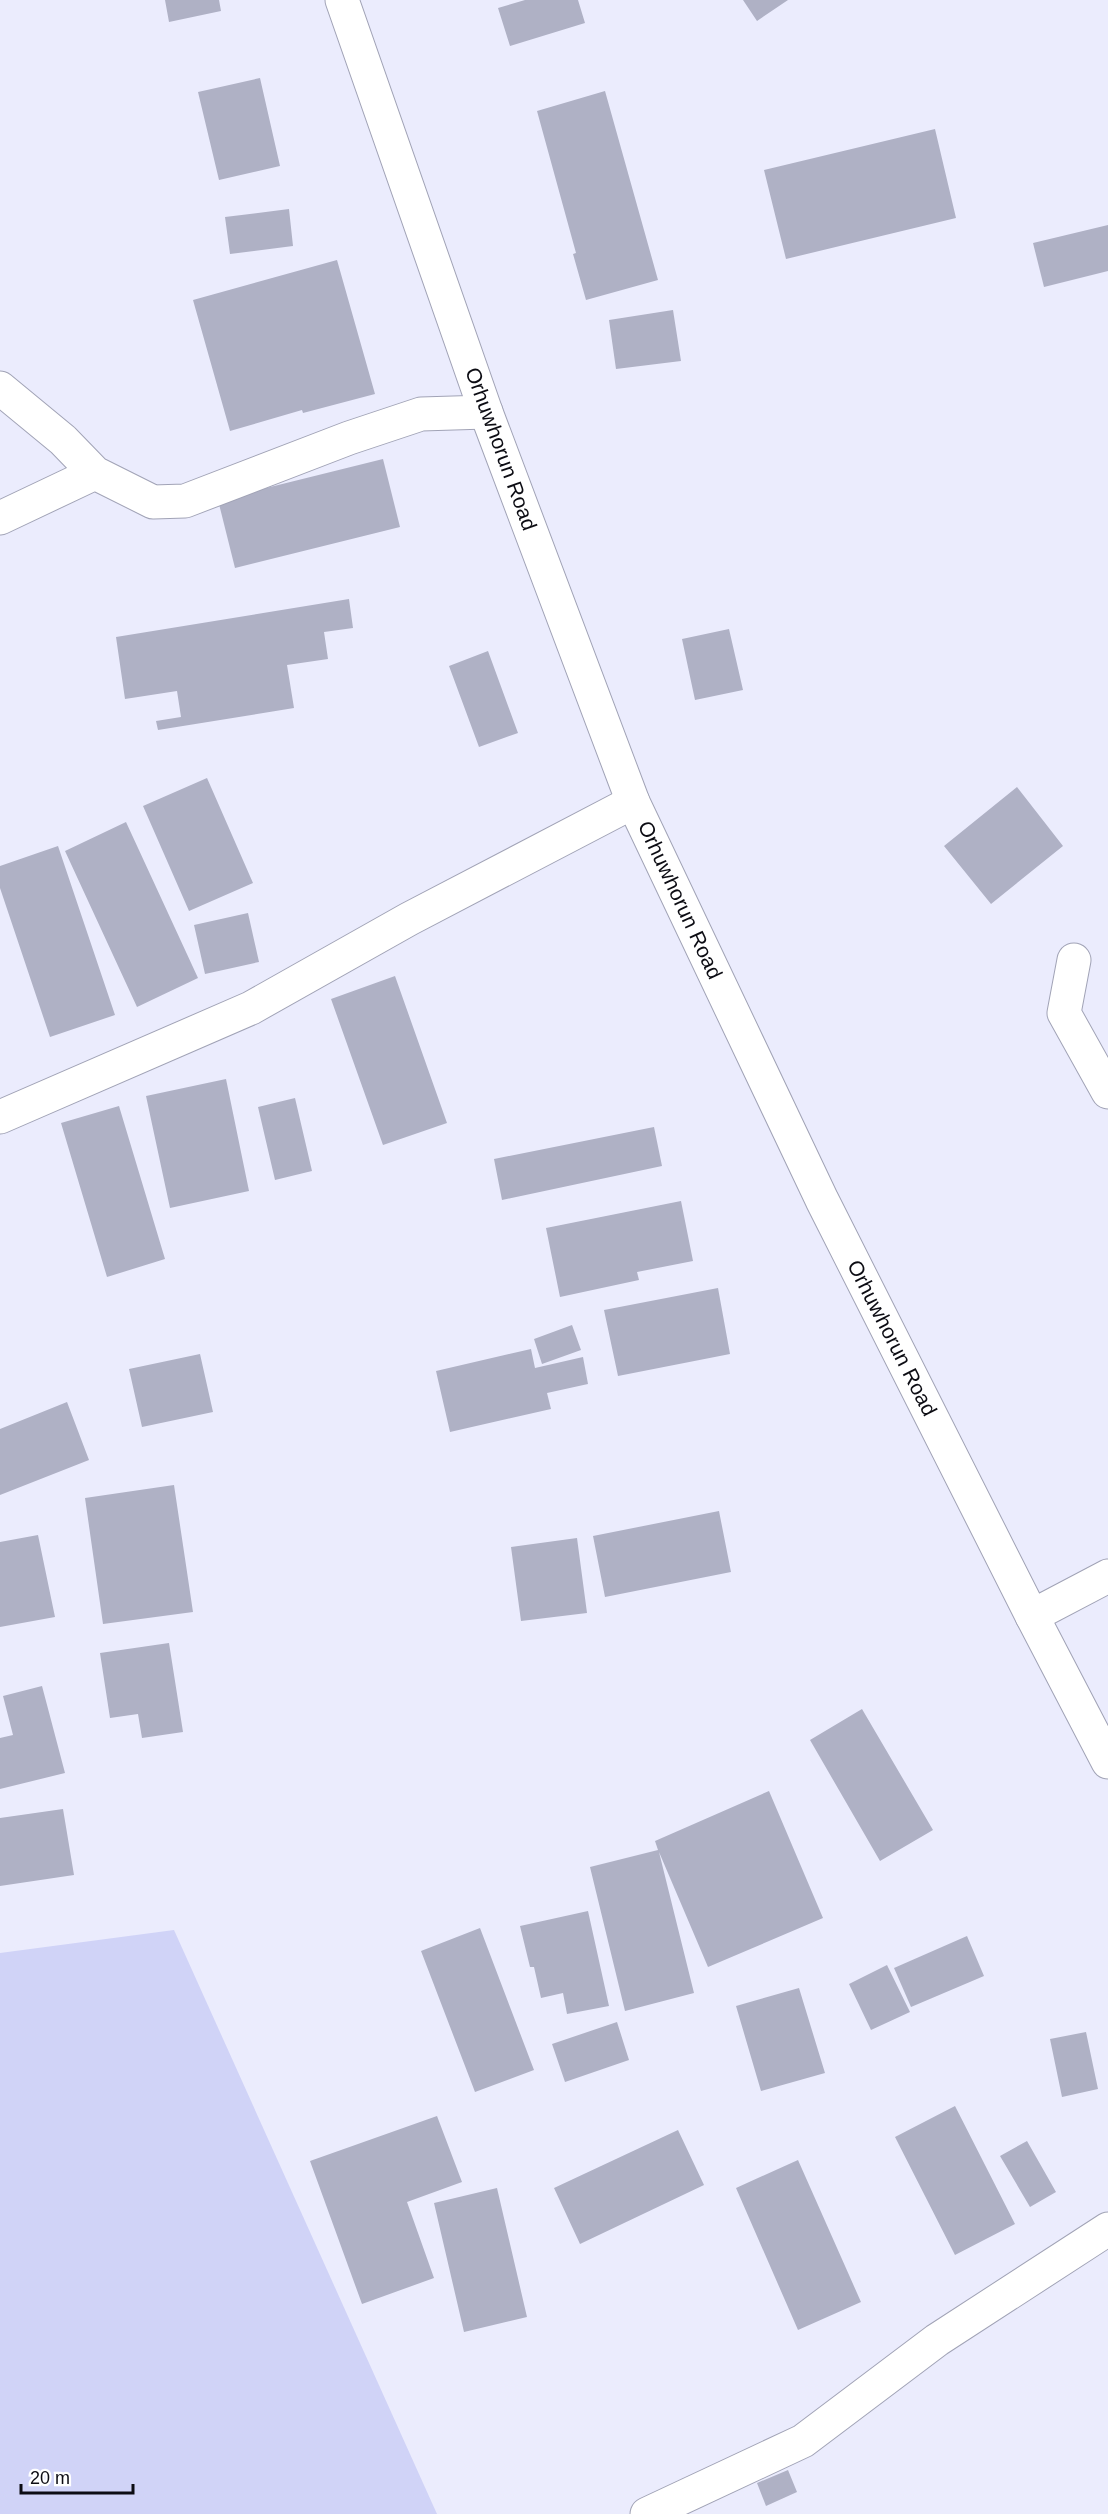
<svg xmlns="http://www.w3.org/2000/svg" width="1108" height="2514" viewBox="0 0 1108 2514" font-family="Helvetica,sans-serif">
<style>
.green{fill:#d0d3f7}
.building{fill:#afb1c5}
.lines{fill:none;stroke-linecap:round;stroke-linejoin:round}
.street-casing{stroke:#a1a3b6;stroke-width:35}
.secondary-casing{stroke:#a1a3b6;stroke-width:35}
.street{stroke:#fff;stroke-width:33}
.secondary{stroke:#fff;stroke-width:33}
.labels{text-anchor:middle;stroke-width:4.5;stroke-linejoin:round;paint-order:stroke}
.street-label{font-size:21px;fill:#0c0c13;stroke:#fff}
</style>
<rect width="100%" height="100%" fill="#ebecfd"/>
<path class="green" d="M174 1930 437 2514H0V1953Z"/>
<path class="building" d="M165 0H219L221 11 169 22Z
M525 0H578L585 23 510 46 498 8Z
M743 0H788L757 21Z
M260 78 280 166 219 180 198 92Z
M605 91 658 280 586 300 573 254 576 253 537 111Z
M935 129 956 218 786 259 764 170Z
M289 209 293 246 230 254 225 217Z
M1108 225V271L1044 287 1033 243Z
M337 260 375 394 303 413 302 410 230 431 193 300Z
M673 310 681 361 616 369 609 320Z
M383 459 400 527 235 568 218 500Z
M349 599 353 628 324 632 328 659 287 665 294 708 158 730 156 721 181 717 177 691 125 699 116 637Z
M729 629 743 690 695 700 682 639Z
M488 651 518 733 479 747 449 666Z
M207 778 253 883 189 911 143 806Z
M1017 787 1063 846 991 904 944 846Z
M126 822 198 978 137 1007 65 851Z
M58 846 115 1015 50 1037 0 888V866Z
M248 913 259 962 205 974 194 925Z
M395 976 447 1123 383 1145 331 999Z
M226 1079 249 1191 170 1208 146 1096Z
M295 1098 312 1171 275 1180 258 1107Z
M119 1106 165 1259 107 1277 61 1123Z
M654 1127 662 1166 502 1200 494 1159Z
M681 1201 693 1261 637 1272 639 1280 560 1297 546 1228Z
M718 1288 730 1354 618 1376 604 1310Z
M572 1325 581 1350 542 1364 534 1339Z
M531 1349 535 1368 583 1357 588 1384 547 1393 551 1409 450 1432 436 1371Z
M200 1354 213 1412 142 1427 129 1369Z
M67 1402 89 1460 0 1495V1429Z
M174 1485 193 1612 103 1624 85 1498Z
M719 1511 731 1572 605 1597 593 1536Z
M38 1535 55 1617 0 1627V1542Z
M577 1538 587 1613 521 1621 511 1547Z
M169 1643 183 1732 142 1738 138 1714 110 1718 100 1653Z
M42 1686 65 1773 0 1789V1738L13 1735 3 1696Z
M862 1709 933 1830 880 1861 810 1740Z
M769 1791 823 1918 708 1967 659 1852 694 1993 625 2011 590 1867 658 1850 655 1841Z
M63 1809 74 1875 0 1886V1818Z
M588 1911 609 2006 567 2014 563 1993 541 1998 534 1967H530L520 1926Z
M480 1928 534 2070 475 2092 421 1951Z
M967 1936 984 1976 911 2007 894 1968Z
M887 1965 910 2012 871 2030 849 1984Z
M799 1988 825 2073 761 2091 736 2006Z
M617 2022 629 2060 565 2082 552 2044Z
M1086 2032 1098 2089 1062 2097 1050 2039Z
M955 2106 1015 2224 955 2255 895 2137Z
M437 2116 462 2182 407 2202 434 2278 362 2304 310 2161Z
M678 2130 704 2185 580 2244 554 2188Z
M1027 2141 1056 2192 1030 2207 1000 2156Z
M798 2160 861 2302 798 2330 736 2188Z
M497 2188 527 2317 464 2332 434 2203Z
M788 2470 797 2492 766 2506 757 2483Z"/>
<g class="lines">
<defs>
<path id="street" d="M0 388 63 440 95 473 153 502 185 501 349 438 421 414 486 412
M0 518 95 473
M1074 960 1064 1013 1108 1092
M0 1117 251 1008 409 919 633 802
M1032 1616 1108 1576
M647 2514 803 2441 937 2340 1108 2229"/>
<path id="secondary" d="M342 0 486 412 633 802 822 1200 1032 1616 1108 1762"/>
</defs>
<use href="#street" class="street-casing"/>
<use href="#secondary" class="secondary-casing"/>
<use href="#street" class="street"/>
<use href="#secondary" class="secondary"/>
</g>
<g class="labels">
<g class="street-label">
<text transform="translate(501 449) rotate(70)" y="7">Orhuwhorun Road</text>
<text transform="translate(680 900) rotate(65)" y="7">Orhuwhorun Road</text>
<text transform="translate(892 1338) rotate(63)" y="7">Orhuwhorun Road</text>
</g>
</g>
<path d="M21 2484v9h112v-9" fill="none" stroke="#0c0c13" stroke-width="3"/>
<text x="30" y="2484" font-size="18" fill="#0c0c13" stroke="#ffffff" stroke-width="4.5" paint-order="stroke">20 m</text>
</svg>
